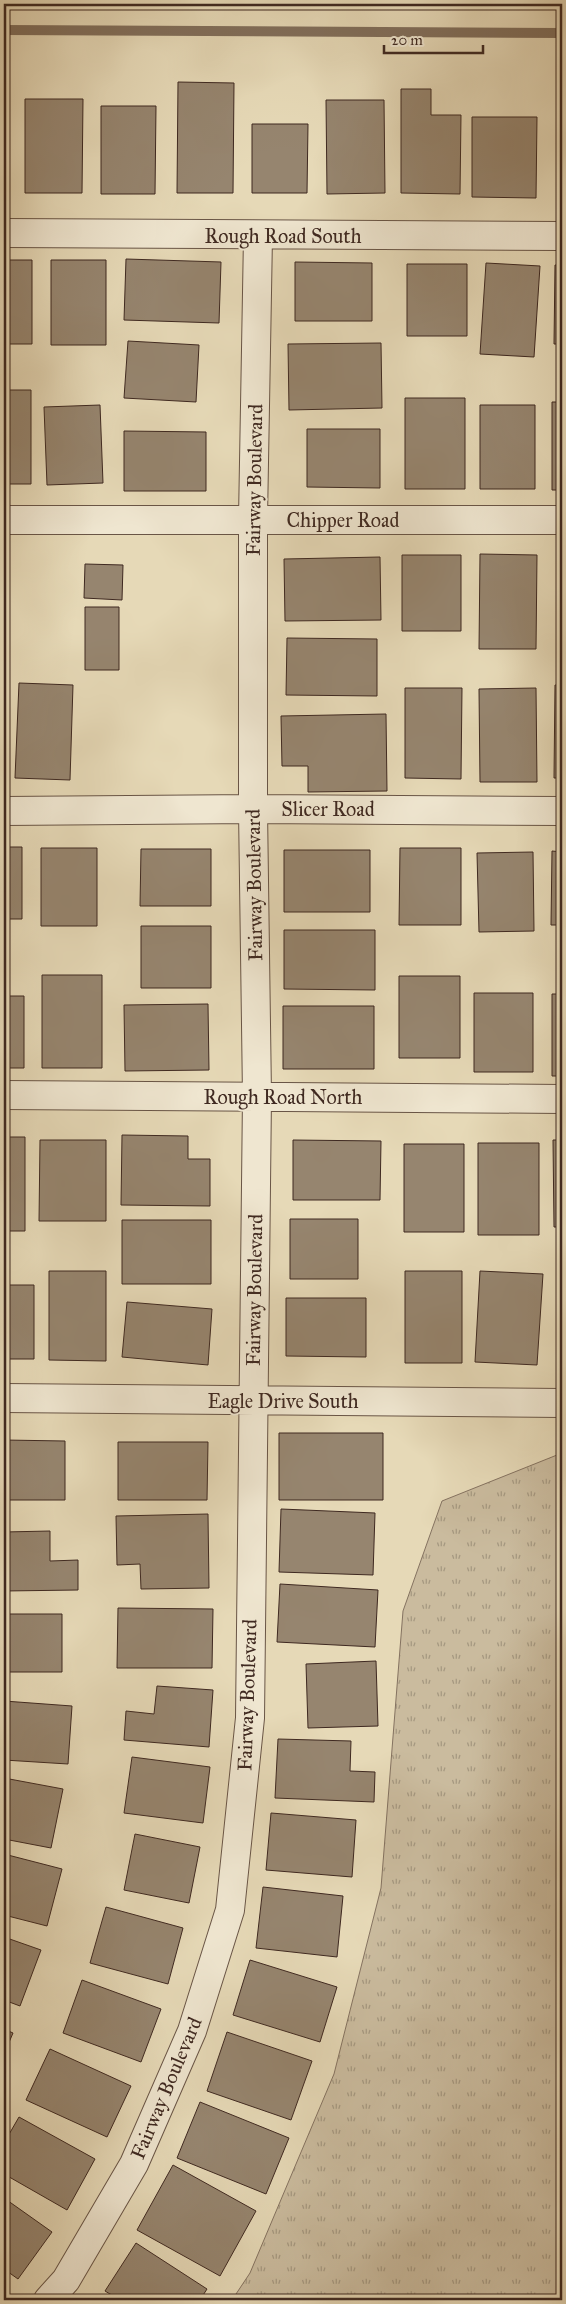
<svg xmlns="http://www.w3.org/2000/svg" width="566" height="2304" viewBox="0 0 566 2304" font-family="'IM FELL Great Primer',serif">
<style>
.grass{fill:url(#grass-tufts);stroke:#847260}
.lines{fill:none;stroke-linecap:round;stroke-linejoin:round}
.stream{stroke:#816f5c;stroke-width:10}
.building{fill:#96856f;stroke:#3f2921}
.minor-casing{stroke:#695546;stroke-width:30}
.minor{stroke:#efe6d0;stroke-width:28}
.labels{text-anchor:middle;stroke-width:4;stroke-linejoin:round;paint-order:stroke}
.street-label{font-size:20px;fill:#3f2921;stroke:#efe6d0}
</style>
<defs>
<pattern id="grass-tufts" width="24" height="20" patternUnits="userSpaceOnUse" patternTransform="scale(1.25)"><rect width="24" height="20" fill="#cabb9e"/><path d="M3 7l-1-3M5 7V3M7 7l1-3M15 17l-1-3M17 17v-4M19 17l1-3" fill="none" stroke="#a59880"/></pattern>
</defs>
<rect width="100%" height="100%" fill="#e6d9b7"/>
<filter id="stains"><feTurbulence type="fractalNoise" baseFrequency=".004" numOctaves="4"/><feColorMatrix values="0 0 0 0 .2 0 0 0 0 .09 0 0 0 0 .02 0 0 0 .5 -.17"/></filter>
<radialGradient id="worn" r=".72"><stop offset=".6" stop-color="#630" stop-opacity="0"/><stop offset="1" stop-color="#630" stop-opacity=".3"/></radialGradient>
<path class="grass" d="M562 1453V2300H232L250 2273 334 2074 381 1888 403 1611 442 1501Z"/>
<g class="lines">
<path class="stream" d="M4 30 562 33"/>
</g>
<path class="building" d="M178 82 234 83 233 193H177Z
M401 89H431V115H461L460 194 401 193Z
M25 99H83L82 193H25Z
M326 100H384L385 193 327 194Z
M4 101H6L8 195H4Z
M101 106H156L155 194H101Z
M472 117H537L536 198 472 197Z
M561 118H562V196H561Z
M252 124H308L307 193H252Z
M126 259 221 262 219 323 124 320Z
M4 260H32V344H4Z
M51 260H106V345H51Z
M295 262 372 263V321H295Z
M486 263 540 266 534 357 480 354Z
M407 264H467V336H407Z
M555 265H562V344H554Z
M128 341 199 345 196 402 124 398Z
M381 343 382 408 289 410 288 344Z
M4 390H31V484H4Z
M405 398H465V489H405Z
M552 402H562V490H552Z
M100 405 103 483 47 485 44 407Z
M480 405H535V489H480Z
M307 429H380V488L307 487Z
M124 431 206 432V491H124Z
M4 548H6V628H4Z
M480 554 537 555 536 649H479Z
M558 554H562V652H558Z
M402 555H461V631H402Z
M380 557 381 620 285 621 284 559Z
M85 564 123 565 122 600 84 598Z
M85 607H119V670H85Z
M287 638 377 639V696L286 695Z
M19 683 73 685 70 780 15 778Z
M555 685H562V778H554Z
M405 688H462L461 779 405 778Z
M536 688 537 782H480L479 689Z
M386 714 387 791 308 792V766H282L281 716Z
M4 847H22V919H4Z
M41 848H97V926H41Z
M400 848H461V925H399Z
M141 849H211V906H140Z
M284 850H370V912H284Z
M552 851 562 852V925H551Z
M533 852 534 931 479 932 477 853Z
M141 926H211V988H141Z
M284 930H375V990L284 989Z
M42 975H102V1068H42Z
M399 976H460V1058H399Z
M474 993H533V1072H474Z
M552 994H562V1076H552Z
M4 996H24V1068H4Z
M208 1004 209 1070 125 1071 124 1005Z
M283 1006H374V1069H283Z
M122 1135 188 1136V1159H210V1206L121 1205Z
M4 1137H25V1231H4Z
M40 1140H106V1221H39Z
M293 1140 381 1141 380 1200H293Z
M553 1140H562V1227H554Z
M478 1143H539V1235H478Z
M404 1144H464V1232H404Z
M290 1219H358V1279H290Z
M122 1220H211V1284H122Z
M49 1271H106V1361L49 1360Z
M405 1271H462V1363H405Z
M480 1271 543 1274 537 1365 475 1362Z
M560 1277H562V1365H559Z
M4 1285H34V1359H4Z
M286 1298H366V1357L286 1356Z
M127 1302 212 1309 208 1365 122 1357Z
M279 1433H383V1500H279Z
M4 1440 65 1441V1500H4Z
M118 1442H208L207 1500H118Z
M281 1509 375 1513 373 1575 279 1572Z
M208 1514 209 1588 141 1589 140 1564 117 1565 116 1516Z
M50 1531V1561L78 1560V1590L4 1591V1532Z
M280 1584 378 1590 375 1647 277 1642Z
M118 1608 213 1609 212 1668H117Z
M4 1614H62V1672H4Z
M376 1661 378 1726 308 1728 306 1664Z
M157 1686 213 1690 209 1747 124 1740 126 1711 154 1714Z
M4 1701 72 1706 68 1764 4 1760Z
M278 1739 351 1741 350 1771 375 1772 374 1802 275 1798Z
M132 1757 210 1767 203 1823 124 1813Z
M4 1778 63 1789 51 1848 4 1839Z
M271 1813 356 1820 352 1877 266 1870Z
M135 1834 200 1847 189 1903 124 1890Z
M4 1854 62 1869 47 1926 4 1915Z
M263 1887 343 1896 337 1957 256 1948Z
M106 1907 183 1928 168 1984 90 1963Z
M4 1937 41 1950 20 2006 4 2000Z
M250 1960 337 1987 320 2042 233 2015Z
M82 1980 161 2009 141 2062 63 2033Z
M4 2029 13 2033 4 2054Z
M227 2032 312 2061 291 2120 207 2091Z
M50 2049 131 2086 107 2137 26 2100Z
M200 2102 289 2138 266 2194 177 2158Z
M19 2117 95 2159 67 2210 4 2174V2143Z
M173 2165 256 2211 220 2276 137 2230Z
M4 2198 52 2232 18 2279 4 2269Z
M136 2243 207 2289 200 2300H120L105 2291Z"/>
<g class="lines">
<defs>
<path id="minor" d="M4 233 562 236
M4 520H562
M4 811 253 809 562 811
M4 1095 562 1099
M4 1398 562 1403
M48 2300 66 2280 134 2164 192 2031 230 1910 250 1718 257 1096 253 809V519L258 236"/>
</defs>
<use href="#minor" class="minor-casing"/>
<use href="#minor" class="minor"/>
</g>
<g class="labels">
<g class="street-label">
<text x="283" y="243">Rough Road South</text>
<text transform="translate(254 480) rotate(-89)" y="7">Fairway Boulevard</text>
<text x="343" y="527">Chipper Road</text>
<text x="328" y="816">Slicer Road</text>
<text transform="translate(254 885) rotate(-91)" y="7">Fairway Boulevard</text>
<text x="283" y="1104">Rough Road North</text>
<text transform="translate(254 1290) rotate(-89)" y="7">Fairway Boulevard</text>
<text x="283" y="1408">Eagle Drive South</text>
<text transform="translate(247 1695) rotate(-88)" y="7">Fairway Boulevard</text>
<text transform="translate(166 2088) rotate(-67)" y="7">Fairway Boulevard</text>
</g>
</g>
<rect width="566" height="2304" fill="none" stroke="#e6d9b7" stroke-width="20"/>
<rect x="5" y="5" width="556" height="2294" fill="none" stroke="#3f2921" stroke-width="2.5"/>
<rect x="10" y="10" width="546" height="2284" fill="none" stroke="#3f2921"/>
<path d="M384 45v8h99v-8" fill="none" stroke="#3f2921" stroke-width="2.5"/>
<text x="391" y="45" font-size="15" fill="#3f2921" stroke="#efe6d0" stroke-width="4" paint-order="stroke">20 m</text>
<rect width="100%" height="100%" filter="url(#stains)"/>
<rect width="100%" height="100%" fill="url(#worn)"/>
</svg>
